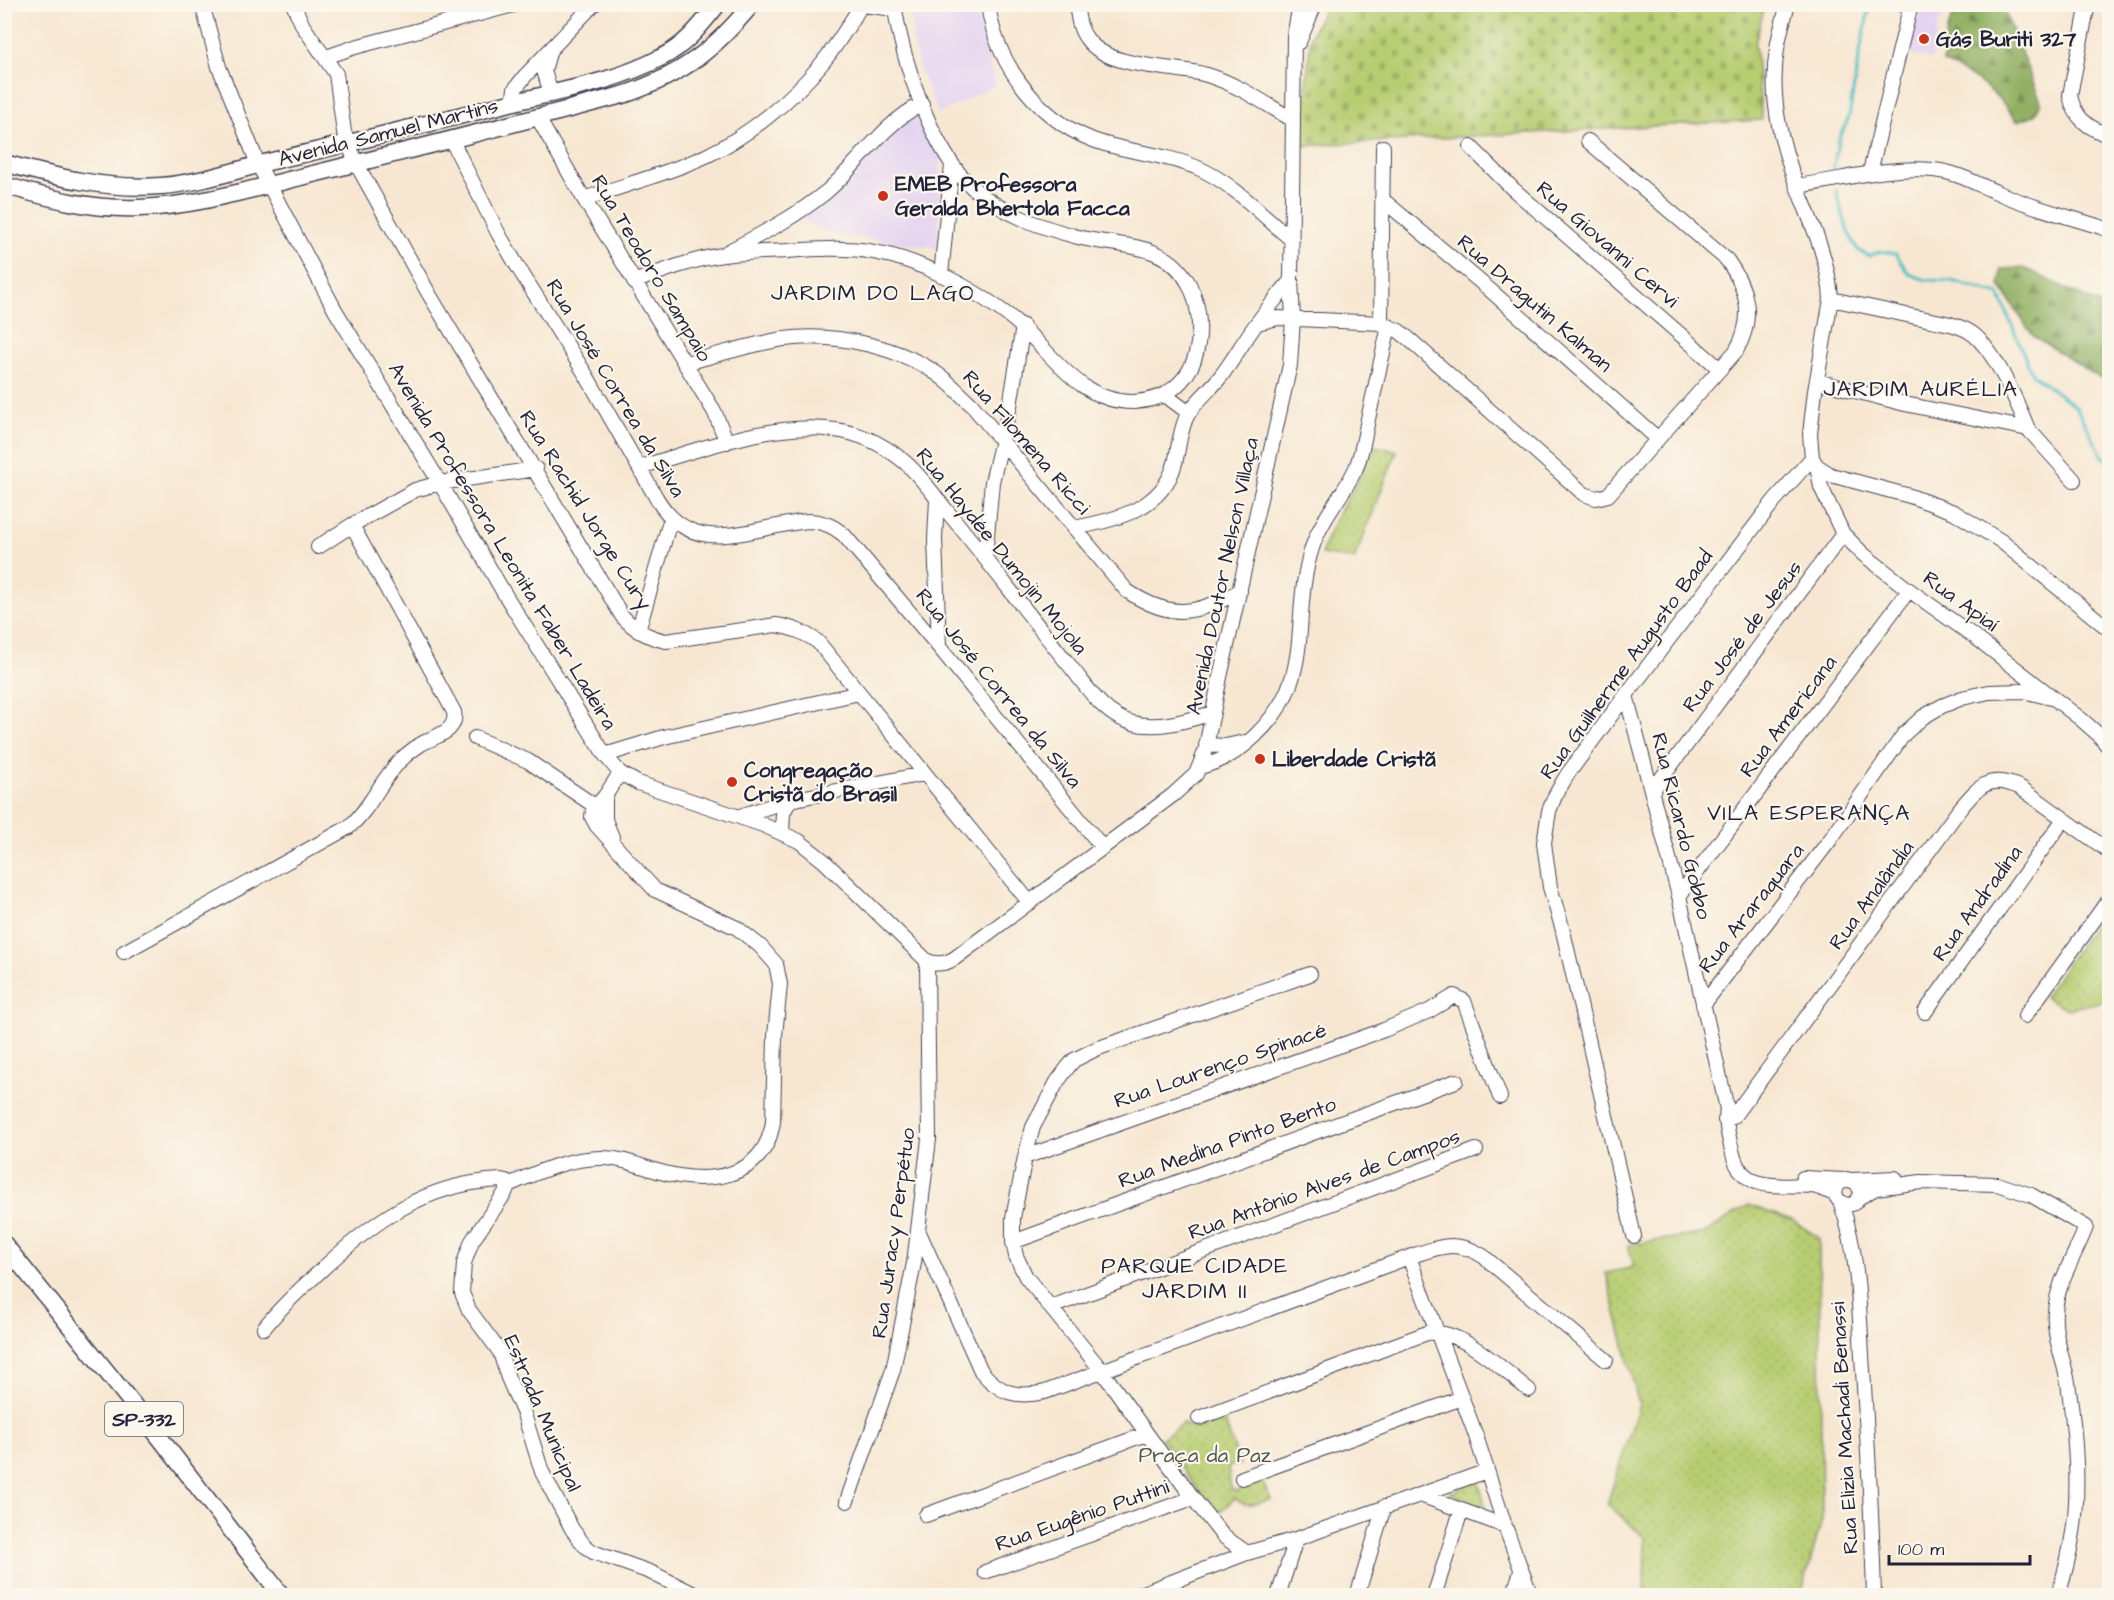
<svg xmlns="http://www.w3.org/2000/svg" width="2114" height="1600" viewBox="0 0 2114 1600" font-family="'Architects Daughter',sans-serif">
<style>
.built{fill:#e4d3f1}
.grass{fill:url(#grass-dots);stroke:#6d7856;stroke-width:1.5}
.forest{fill:url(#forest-firs);stroke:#5a6950;stroke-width:1.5}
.cemetery{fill:url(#cemetery-stones);stroke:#6d7856;stroke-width:1.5}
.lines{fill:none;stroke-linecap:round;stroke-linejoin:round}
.stream{stroke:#4ebdc5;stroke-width:3}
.minor-casing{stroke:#424052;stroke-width:16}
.major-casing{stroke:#424052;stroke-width:19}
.minor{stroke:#fff;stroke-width:14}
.major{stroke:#fff;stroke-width:16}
.poi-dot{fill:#c8321e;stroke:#fbf7ec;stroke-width:2}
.labels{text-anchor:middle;stroke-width:4.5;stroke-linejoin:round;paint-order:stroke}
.shield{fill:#fbf7ec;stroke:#636270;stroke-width:1.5}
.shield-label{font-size:20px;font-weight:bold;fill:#22223b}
.poi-label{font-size:21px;font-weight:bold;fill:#22223b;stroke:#fbf7ec;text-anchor:start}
.street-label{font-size:21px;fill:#22223b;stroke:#fbf7ec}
.park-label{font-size:21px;fill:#4f554c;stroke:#fbf7ec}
.neighbourhood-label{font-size:22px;letter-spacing:1.5px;fill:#22223b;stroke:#fbf7ec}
</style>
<defs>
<pattern id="grass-dots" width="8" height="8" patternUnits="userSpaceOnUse" patternTransform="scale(1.5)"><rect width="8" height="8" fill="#b8cd72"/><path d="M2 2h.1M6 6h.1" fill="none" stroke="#9eb064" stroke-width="1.8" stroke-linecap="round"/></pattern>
<pattern id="forest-firs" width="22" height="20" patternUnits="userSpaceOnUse" patternTransform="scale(1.5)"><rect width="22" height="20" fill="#92b064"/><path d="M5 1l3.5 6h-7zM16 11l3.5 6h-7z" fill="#778f54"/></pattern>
<pattern id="cemetery-stones" width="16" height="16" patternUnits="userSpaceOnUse" patternTransform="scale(1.5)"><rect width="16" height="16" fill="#b8cd72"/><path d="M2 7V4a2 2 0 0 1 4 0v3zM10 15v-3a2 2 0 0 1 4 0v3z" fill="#9eb064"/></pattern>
</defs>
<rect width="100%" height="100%" fill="#fbf7ec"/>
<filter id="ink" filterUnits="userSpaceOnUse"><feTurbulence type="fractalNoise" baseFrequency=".0167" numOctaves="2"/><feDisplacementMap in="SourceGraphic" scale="12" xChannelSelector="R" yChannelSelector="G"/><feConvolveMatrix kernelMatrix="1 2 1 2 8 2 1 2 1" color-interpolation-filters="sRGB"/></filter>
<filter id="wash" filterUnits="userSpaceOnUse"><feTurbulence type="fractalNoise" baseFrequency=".008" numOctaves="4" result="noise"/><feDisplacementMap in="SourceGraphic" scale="24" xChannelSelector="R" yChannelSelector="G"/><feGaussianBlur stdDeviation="1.35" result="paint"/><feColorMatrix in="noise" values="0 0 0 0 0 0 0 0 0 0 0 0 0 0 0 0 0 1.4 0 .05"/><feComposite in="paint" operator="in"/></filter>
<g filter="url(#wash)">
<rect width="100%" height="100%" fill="#f7e7d2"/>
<path class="built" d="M909 5H974L995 85 939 114 920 71 913 40Z
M1919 5H1950L1938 24 1932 59 1908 53Z
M916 118 926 122 941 156 938 248 838 235 817 228 802 219 903 122Z"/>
<path class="grass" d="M1370 445 1397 451 1354 560 1321 554C1326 542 1330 529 1336 518 1349 494 1366 473 1370 445Z
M2109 903V1000L2068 1009 2044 997Z
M1748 1205 1792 1220 1819 1238 1822 1520 1801 1595H1644L1645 1538 1607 1504 1639 1405 1606 1273 1634 1267 1628 1245 1705 1233Z
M1223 1416 1240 1464 1228 1467 1231 1489 1236 1492 1253 1478H1260L1271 1499C1258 1504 1247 1509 1235 1498L1216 1516 1161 1439 1184 1423 1195 1429 1208 1425Z
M1478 1479 1486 1509 1450 1493Z"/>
<path class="forest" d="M1957 5H2002L2041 102 2035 115 2017 121C1996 91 1976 77 1943 62L1947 31Z
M2024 268 2109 309V384L2033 336 2000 286 2001 269Z"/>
<path class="cemetery" d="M1326 5H1765L1755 44 1762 120 1300 146 1311 35Z"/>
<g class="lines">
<path class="stream" d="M1833 170 1839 139 1849 117 1857 67 1870 4
M1836 190 1848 232 1858 250 1869 256 1881 251 1896 254 1909 274 1926 280 1951 281 1999 294 2032 374 2076 407 2103 457 2110 461"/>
</g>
</g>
<g filter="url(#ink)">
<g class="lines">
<defs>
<path id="minor" d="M202 4 219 67 258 164 335 310 440 483 504 593 605 755 620 773 638 783 763 825 799 841 824 861 927 961C937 965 946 964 955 958L1173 795 1196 774 1205 752 1220 677 1290 365 1293 319 1291 280 1294 37 1300 4
M293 4 303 26 336 74 344 132 356 163 429 294 622 616C635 630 647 637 666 641L776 625C793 628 804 632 818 642L1030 903
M988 4C996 67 1043 126 1105 144 1136 153 1168 155 1198 168 1233 183 1263 216 1292 240
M1076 4C1078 17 1079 29 1087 39 1109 70 1173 65 1207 75 1237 84 1266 104 1293 120
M1788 4C1784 19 1779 34 1777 49 1769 98 1781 144 1798 189 1812 224 1829 261 1831 299L1815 391 1810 434 1812 458 1817 466 1831 475 1910 496 1954 512 2001 541 2110 630
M2088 4 2070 95C2074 118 2088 128 2110 136
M862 5 895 9
M1299 42 1315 4
M549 53 544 71 551 93
M326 57 355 47 517 4
M513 103 515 89 525 76 594 4
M538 118 584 199 714 411 727 442
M452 141 498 233 519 269 586 375 657 499C695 562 752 525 810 521 824 522 833 526 844 535L939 647 1103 848
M1471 147 1513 189 1720 369
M1870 172 1911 4
M1797 186C1842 180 1886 166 1933 170 1958 172 1978 185 2001 194 2036 209 2074 218 2110 230
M584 199C624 185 667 174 706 156 750 135 793 99 823 62 838 44 850 23 862 4
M1382 199 1490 290 1658 439
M727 252C762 234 795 217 826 192 858 165 884 122 922 104
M941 275 952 165
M634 282C658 272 698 258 723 255 744 252 766 252 787 251 815 249 845 247 874 252 920 260 971 287 1009 316 1050 347 1076 403 1134 402 1145 401 1158 399 1167 393 1189 379 1197 360 1199 335 1200 317 1197 300 1189 284 1166 240 1119 248 1078 237 1040 227 1003 214 973 188 931 151 902 59 894 4
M1831 299C1859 305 1888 311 1916 317 1934 321 1958 323 1973 334 1996 352 2017 402 2028 429
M1257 323 1278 318 1381 323 1399 331 1409 339 1584 494 1596 498 1608 495 1736 351C1755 318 1748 289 1727 260L1588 141
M1381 323 1383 147
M686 363C718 355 750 344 784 339 834 332 904 347 944 379 954 387 962 396 971 404L1127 591C1171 620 1195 615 1240 591
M1817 381 1905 404 2028 429 2074 480
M1165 395 1189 413
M1817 466 1821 487 1843 534 1863 554 1909 590 1975 637 2082 720 2099 735 2110 749
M640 467C700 450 772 421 835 430 859 433 882 444 901 459 918 472 932 493 946 510 989 561 1028 615 1070 666 1088 688 1104 716 1133 723 1158 730 1188 720 1213 713
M937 499 935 539 939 647
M1074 528C1116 520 1163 509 1175 463 1179 447 1180 428 1188 414 1197 400 1211 389 1221 376 1234 359 1244 340 1257 323 1268 308 1280 294 1291 280
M318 547 352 525 415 490 440 483 536 469
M985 556 992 482 1010 406 1023 326
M638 631 671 518
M1626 695 1679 896 1727 1109C1725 1122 1728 1134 1731 1146 1733 1153 1734 1162 1739 1168 1755 1194 1793 1182 1817 1187 1823 1189 1829 1192 1835 1194 1841 1209 1858 1208 1861 1192L1857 1183 1847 1179 1837 1185 1835 1194
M475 738 528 761 595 806
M1206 745 1226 746 1244 742
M605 755 664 737 859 693
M1200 767C1223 761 1238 752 1255 736 1318 676 1289 619 1312 548 1321 519 1343 496 1356 468 1362 453 1365 435 1368 419 1375 388 1382 357 1389 326
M1652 791 1843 534
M605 796V820L612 837
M740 816 790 800 924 774
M782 832 783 813 790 800
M1679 896 1909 590
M124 952 349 827C372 807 381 778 403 758 408 753 415 748 421 744 435 736 458 732 454 712L352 525
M1703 1005 1830 840 1904 734 1923 717 1942 706 1962 698 1989 692 2024 691 2055 699
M1925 1012 2064 819
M2025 1016 2110 898
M1725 1120 1733 1117 1959 810C1979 786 1989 773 2021 788L2110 852
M1025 1157 1384 1030 1429 1011 1454 996 1464 1001 1500 1097
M1803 1178 1844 1180
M1852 1180 1895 1178
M508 1185C539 1172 570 1157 604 1158 623 1158 639 1166 657 1171 705 1185 764 1181 773 1122L775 1036 780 984 776 964 760 946 737 928 655 890 597 826 592 817 593 810 605 796 620 773
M508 1185 505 1193 472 1241 464 1263 462 1293 469 1310 500 1352 508 1378 524 1414 542 1472 572 1529 584 1545 593 1552 650 1572 698 1596
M1860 1197 1876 1188 1921 1182 1997 1184 2031 1195 2086 1227C2076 1254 2057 1282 2055 1312 2053 1337 2064 1359 2068 1383 2075 1431 2081 1491 2072 1538 2069 1557 2064 1576 2058 1596
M1841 1204C1860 1256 1859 1316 1863 1371 1868 1446 1872 1521 1874 1596
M918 1230 981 1371C1000 1394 1016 1398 1045 1392L1409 1257C1438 1247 1455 1239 1483 1256L1606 1360
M1634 1236 1562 927 1550 887 1544 843 1549 811 1555 796 1567 775 1626 695 1774 501 1812 458
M1013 1242 1456 1081
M1409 1257 1475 1433 1505 1526 1531 1596
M1051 1307 1476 1150
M264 1328C279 1309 297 1292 315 1276 369 1224 423 1183 501 1180L506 1181 508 1185
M1199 1418 1427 1333C1460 1327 1504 1371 1529 1390
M1242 1478 1462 1398
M1420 1495 1505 1526
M847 1501 893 1370 914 1263 929 1139 927 961
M926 1515 1146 1434
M1247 1553 1223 1536 1193 1498 1102 1371 1026 1277 1016 1256 1013 1242V1218L1025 1157 1033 1127 1057 1082 1068 1067 1074 1060 1096 1049 1310 974
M985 1572 1193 1498
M1135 1596 1247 1553 1296 1539 1487 1471
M1278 1596 1296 1539
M1357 1596 1384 1507
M1434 1596 1461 1511
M1513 1596 1521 1571"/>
<path id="major" d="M4 163C56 177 107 190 161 186 203 183 244 167 285 158 360 141 435 122 510 103 560 91 616 82 662 57 686 45 701 25 718 4
M4 185C48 198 93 210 139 208 201 206 261 186 321 172 423 147 525 121 626 94 683 74 714 50 752 4
M4 1244 160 1438 282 1596"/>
</defs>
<use href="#minor" class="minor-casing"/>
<use href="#major" class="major-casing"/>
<use href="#minor" class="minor"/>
<use href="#major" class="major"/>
</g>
</g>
<g class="poi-dot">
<circle cx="1924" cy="39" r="6"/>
<circle cx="883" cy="196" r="6"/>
<circle cx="1260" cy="759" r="6"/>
<circle cx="732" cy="782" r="6"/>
</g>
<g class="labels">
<rect class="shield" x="105" y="1402" width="78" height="34" rx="4.5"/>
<g class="shield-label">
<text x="144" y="1426">SP-332</text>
</g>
<g class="poi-label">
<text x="1936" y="46">Gás Buriti 327</text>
<text x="895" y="191">EMEB Professora<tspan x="895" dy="24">Geralda Bhertola Facca</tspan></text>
<text x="1272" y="766">Liberdade Cristã</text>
<text x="744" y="777">Congregação<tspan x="744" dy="24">Cristã do Brasil</tspan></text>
</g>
<g class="street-label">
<text transform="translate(388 132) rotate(-14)" y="7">Avenida Samuel Martins</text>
<text transform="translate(1608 244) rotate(41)" y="7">Rua Giovanni Cervi</text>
<text transform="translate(652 268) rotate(59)" y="7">Rua Teodoro Sampaio</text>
<text transform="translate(1535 303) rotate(41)" y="7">Rua Dragutin Kalman</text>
<text transform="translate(616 388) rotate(59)" y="7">Rua José Correa da Silva</text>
<text transform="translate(1027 442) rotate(49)" y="7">Rua Filomena Ricci</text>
<text transform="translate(586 510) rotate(58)" y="7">Rua Rachid Jorge Cury</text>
<text transform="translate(503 546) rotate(59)" y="7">Avenida Professora Leonita Faber Ladeira</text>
<text transform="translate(1002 551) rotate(51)" y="7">Rua Haydée Dumojin Mojola</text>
<text transform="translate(1222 576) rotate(-78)" y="7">Avenida Doutor Nelson Villaça</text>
<text transform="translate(1961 601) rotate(36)" y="7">Rua Apiaí</text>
<text transform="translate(1742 636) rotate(-53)" y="7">Rua José de Jesus</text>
<text transform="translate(1626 664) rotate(-54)" y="7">Rua Guilherme Augusto Baad</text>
<text transform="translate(999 688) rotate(51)" y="7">Rua José Correa da Silva</text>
<text transform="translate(1788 716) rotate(-53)" y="7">Rua Americana</text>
<text transform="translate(1682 826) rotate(76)" y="7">Rua Ricardo Gobbo</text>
<text transform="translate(1871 895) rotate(-54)" y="7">Rua Analândia</text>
<text transform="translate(1977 903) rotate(-54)" y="7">Rua Andradina</text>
<text transform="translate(1751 908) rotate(-52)" y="7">Rua Araraquara</text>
<text transform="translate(1220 1065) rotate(-19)" y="7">Rua Lourenço Spinacé</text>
<text transform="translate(1227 1142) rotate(-20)" y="7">Rua Medina Pinto Bento</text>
<text transform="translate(1324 1184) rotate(-20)" y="7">Rua Antônio Alves de Campos</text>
<text transform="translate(893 1233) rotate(-82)" y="7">Rua Juracy Perpétuo</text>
<text transform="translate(543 1413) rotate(67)" y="7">Estrada Municipal</text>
<text transform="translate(1844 1428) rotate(-93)" y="7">Rua Elizia Machadi Benassi</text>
<text transform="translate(1082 1515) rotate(-19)" y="7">Rua Eugênio Puttini</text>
</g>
<g class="park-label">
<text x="1205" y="1462">Praça da Paz</text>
</g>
<g class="neighbourhood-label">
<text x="873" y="300">JARDIM DO LAGO</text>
<text x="1921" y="396">JARDIM AURÉLIA</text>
<text x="1809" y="820">VILA ESPERANÇA</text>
<text x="1195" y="1273">PARQUE CIDADE<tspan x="1195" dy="25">JARDIM II</tspan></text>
</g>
</g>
<rect width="2114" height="1600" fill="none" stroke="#fbf7ec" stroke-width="24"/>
<path d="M1889 1555v9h141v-9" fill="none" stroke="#22223b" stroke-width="3"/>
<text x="1898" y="1555" font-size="18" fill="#22223b" stroke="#fbf7ec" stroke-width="4.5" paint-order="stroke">100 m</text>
</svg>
